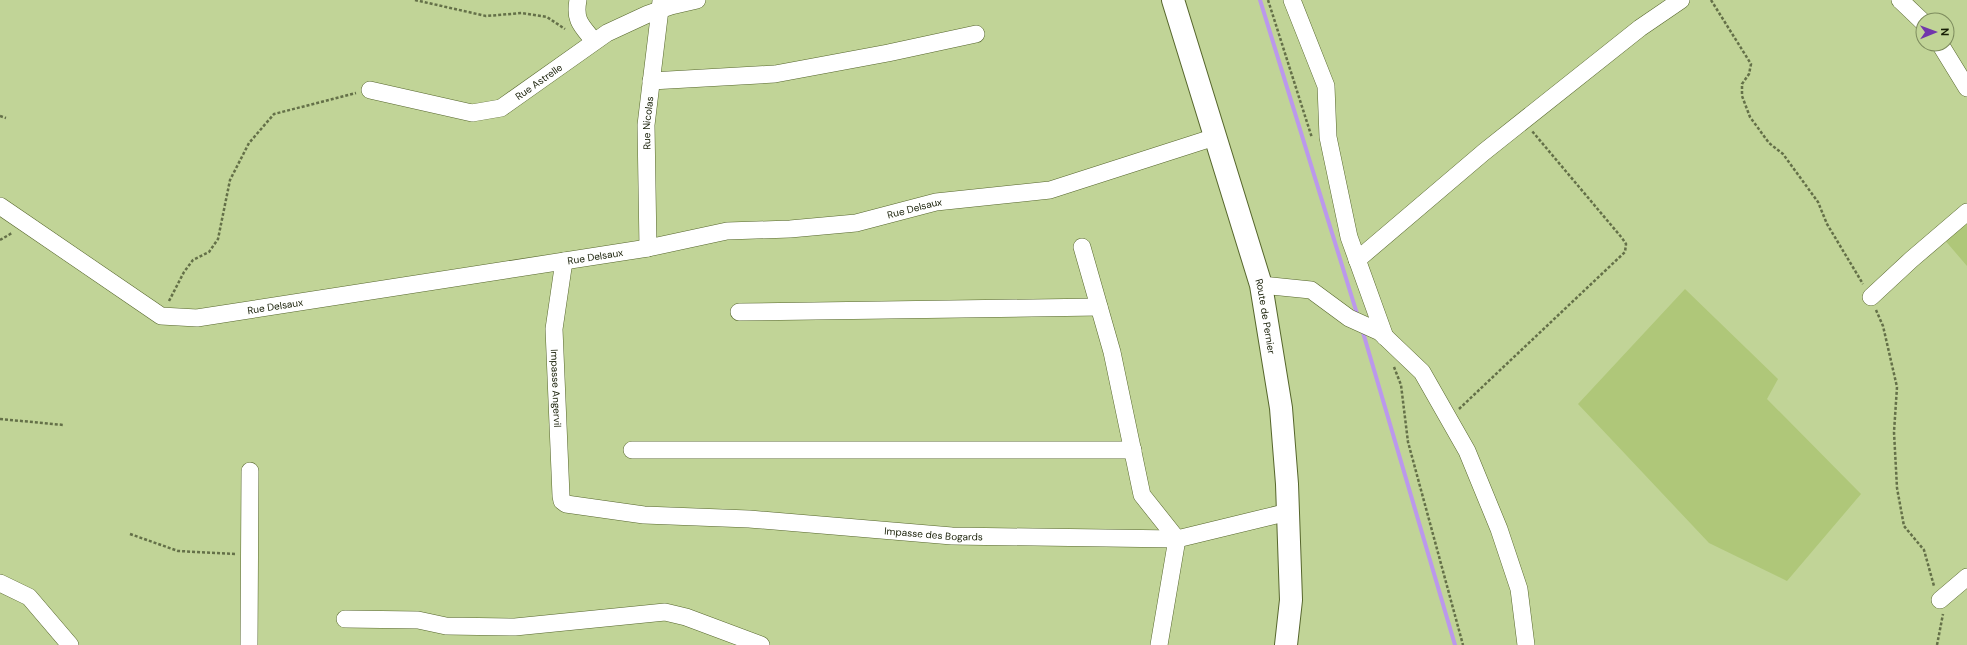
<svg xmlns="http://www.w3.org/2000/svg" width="1967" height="645" viewBox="0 0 1967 645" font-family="'DM Sans',sans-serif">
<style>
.grass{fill:#afc779}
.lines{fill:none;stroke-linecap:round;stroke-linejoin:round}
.stream{stroke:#bb98ec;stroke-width:4}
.street-casing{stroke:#56662c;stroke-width:18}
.secondary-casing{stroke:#56662c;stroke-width:24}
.path{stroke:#647048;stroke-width:2.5;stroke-dasharray:3 2;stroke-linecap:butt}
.street{stroke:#fff;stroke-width:17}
.secondary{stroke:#fff;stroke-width:22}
.labels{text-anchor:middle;stroke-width:4;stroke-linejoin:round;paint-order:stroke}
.street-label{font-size:10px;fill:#171e06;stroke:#c1d497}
</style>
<rect width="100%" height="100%" fill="#c1d497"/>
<path class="grass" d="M1967 218V266L1943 238Z
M1685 289 1778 379 1767 399 1861 494 1787 581 1709 543 1578 404Z"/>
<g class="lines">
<path class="stream" d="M1260 0 1358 317
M1362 329 1455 645"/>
<defs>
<g id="street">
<path d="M578 0C574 21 582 26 594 41"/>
<path d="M1292 0 1326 86 1328 137 1349 237 1385 337"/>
<path d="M1900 0 1923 22"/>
<path d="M1940 44 1967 88"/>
<path d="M651 81 775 74 888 53 976 34"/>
<path id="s1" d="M370 90 472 113 501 108 607 33 648 14 671 6 697 0"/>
<path id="s2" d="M0 206 161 316 197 318 648 248 727 231 790 229 856 223 936 202 1050 190 1215 137"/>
<path d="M1082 247 1112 352 1142 495 1177 539 1159 645"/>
<path id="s3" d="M648 248 646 125 661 1"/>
<path d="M1357 260 1484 152 1640 28 1681 0"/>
<path id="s4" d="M564 261 554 329 561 496 562 501 566 504 644 515 749 519 952 536 1177 539 1288 512"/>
<path d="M1261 285 1311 290 1349 318 1380 332 1422 372 1467 451 1499 529 1519 589 1526 645"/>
<path d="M1871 297 1912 259 1967 212"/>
<path d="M739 312 1099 307"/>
<path d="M632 450H1133"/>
<path d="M0 583 29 597 70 645"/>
<path d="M1940 600 1967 577"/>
<path d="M345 619 418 620 446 626 515 627 665 612 686 617 761 645"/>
<path d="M249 645 250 471"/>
</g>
<g id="secondary">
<path id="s5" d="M1173 0 1261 285 1281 408 1287 484 1291 600 1286 645"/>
</g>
</defs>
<use href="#street" class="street-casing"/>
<use href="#secondary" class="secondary-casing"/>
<path class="path" d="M415 0 486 16 522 13 547 17 565 29
M1268 0 1312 138
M1711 0 1751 64 1749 74 1742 84V96L1750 117 1769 143 1783 154 1818 202 1827 224 1863 284
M0 116 6 118
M0 240 12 233
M169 301 184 272 193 260 209 252 218 239 230 180 249 143 274 114 356 93
M1876 310 1883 326 1897 387 1894 432 1897 488 1904 526 1924 550 1934 586
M1394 367 1401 385 1408 442 1463 645
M1459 409 1625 252 1626 244 1622 238 1532 131
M0 419 64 425
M130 534 178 551 235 554
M1937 645 1943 614"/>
<use href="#street" class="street"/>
<use href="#secondary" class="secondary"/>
</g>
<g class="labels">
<g class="street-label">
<text dy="4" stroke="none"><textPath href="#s1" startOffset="180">Rue Astrelle</textPath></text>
<text dy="4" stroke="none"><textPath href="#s3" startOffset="125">Rue Nicolas</textPath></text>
<text dy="4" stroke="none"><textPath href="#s2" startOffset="958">Rue Delsaux</textPath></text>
<text dy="4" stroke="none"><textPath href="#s2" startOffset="634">Rue Delsaux</textPath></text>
<text dy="4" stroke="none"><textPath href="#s2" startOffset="310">Rue Delsaux</textPath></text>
<text dy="4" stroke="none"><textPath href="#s5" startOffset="330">Route de Pernier</textPath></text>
<text dy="4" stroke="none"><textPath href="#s4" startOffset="128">Impasse Angervil</textPath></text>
<text dy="4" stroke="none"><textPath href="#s4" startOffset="615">Impasse des Bogards</textPath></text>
</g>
</g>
<g transform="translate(1935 32) rotate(89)"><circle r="19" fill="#c1d497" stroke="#7d8b5d"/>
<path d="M0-3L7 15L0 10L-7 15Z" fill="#7136ac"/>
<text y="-6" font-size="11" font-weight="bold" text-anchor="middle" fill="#171e06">N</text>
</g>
</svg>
